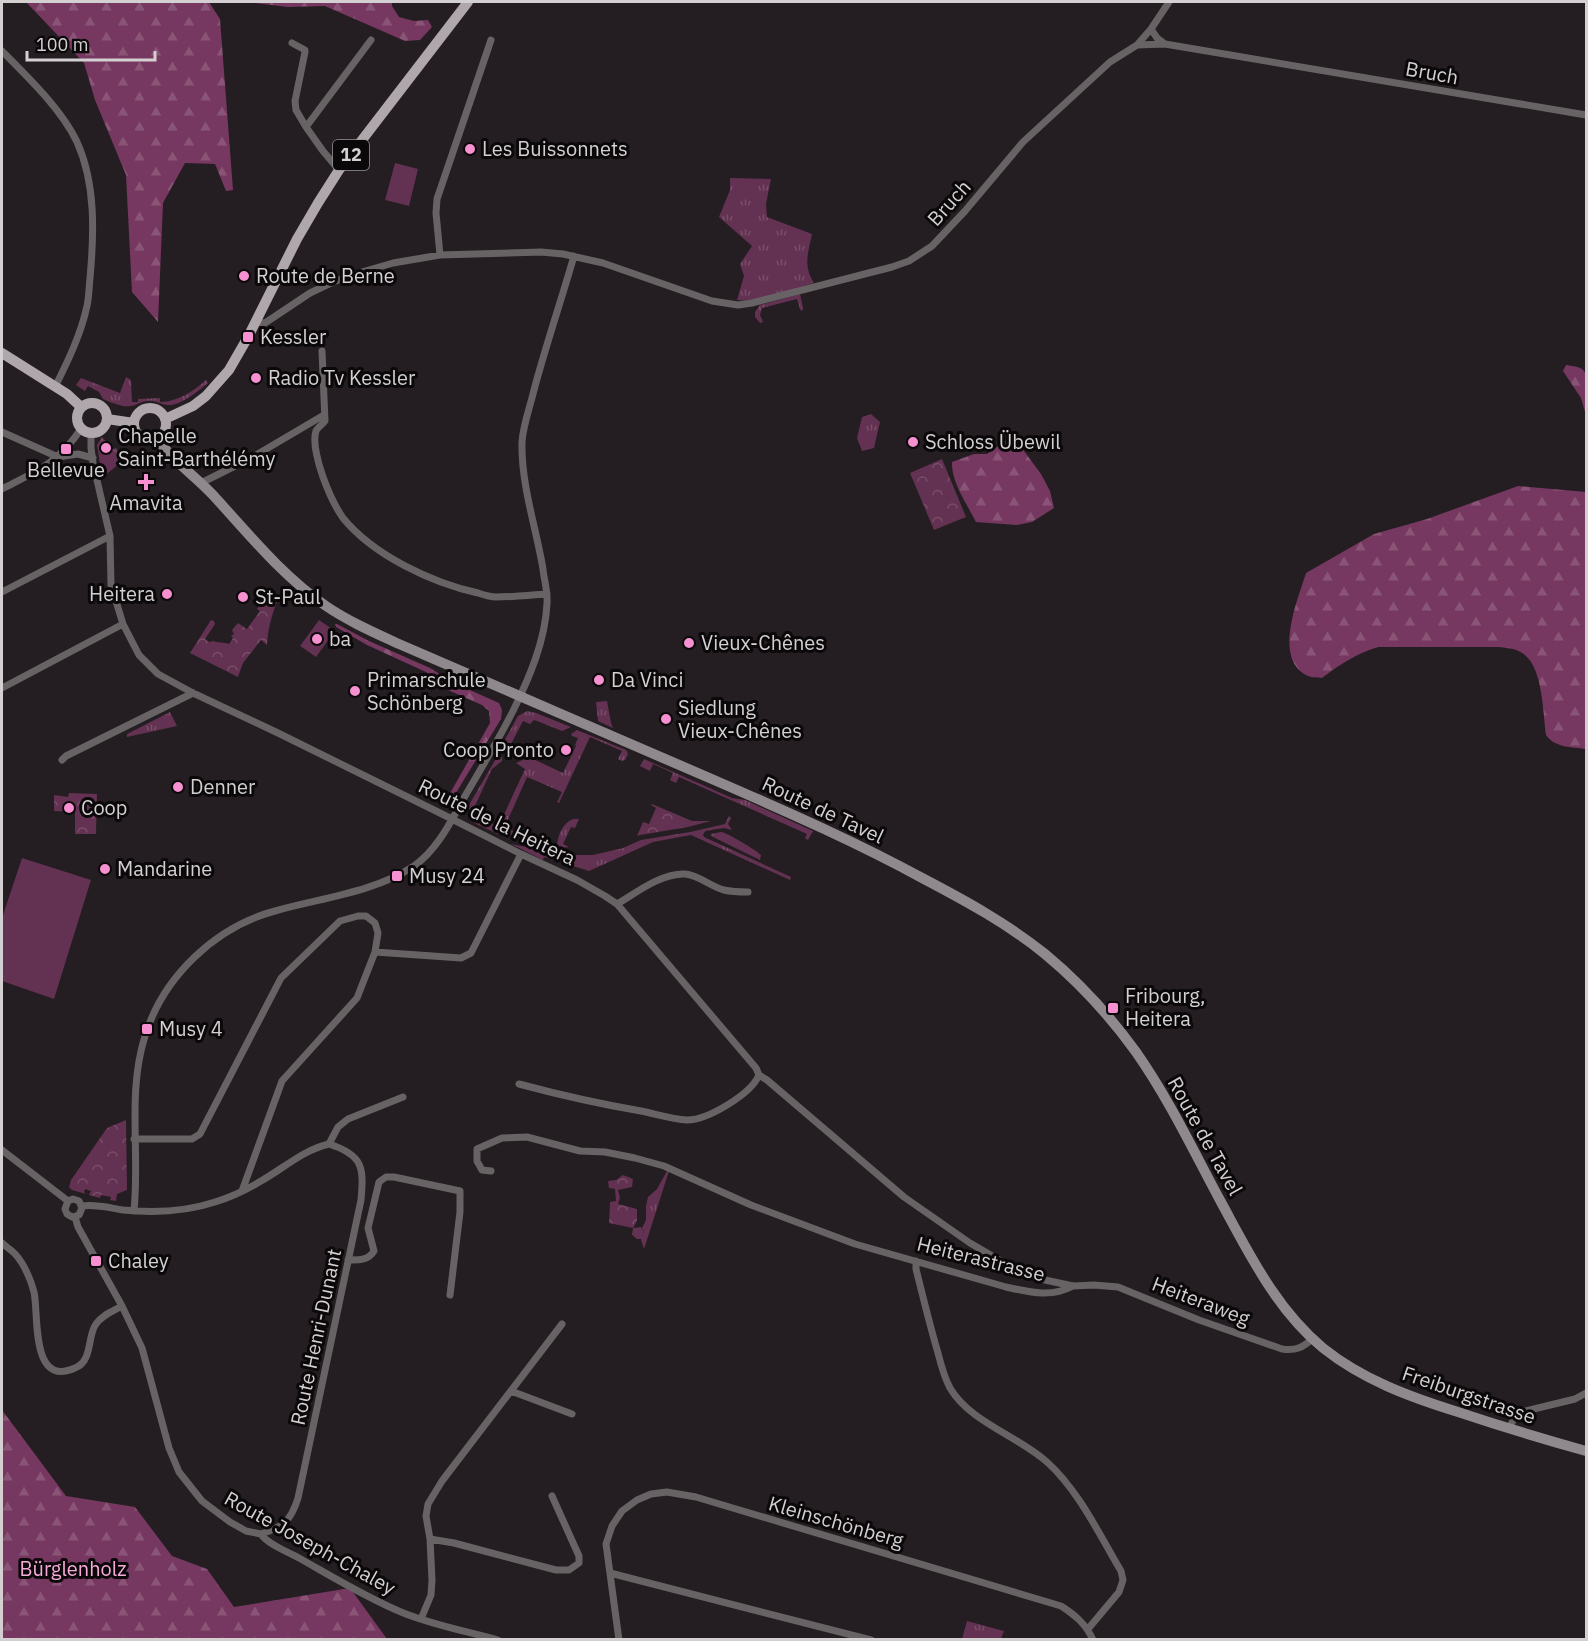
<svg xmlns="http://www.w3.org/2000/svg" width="1588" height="1641" viewBox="0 0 1588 1641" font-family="'IBM Plex Sans',sans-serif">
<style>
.grass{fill:url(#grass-tufts)}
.forest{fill:url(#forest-firs)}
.park{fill:url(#park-crowns)}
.pitch{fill:#633151}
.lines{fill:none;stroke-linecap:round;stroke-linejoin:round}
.minor{stroke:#676365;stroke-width:7}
.secondary{stroke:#8f898d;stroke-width:10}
.primary{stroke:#afa7ab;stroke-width:10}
.poi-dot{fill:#f690d0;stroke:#0b080a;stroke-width:2}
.labels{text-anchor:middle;stroke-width:6;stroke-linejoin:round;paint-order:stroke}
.shield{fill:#0b080a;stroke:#989496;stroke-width:1.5}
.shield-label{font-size:18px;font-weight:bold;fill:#d4d0d2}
.street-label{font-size:20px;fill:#d4d0d2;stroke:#0b080a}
.poi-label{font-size:20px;fill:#d4d0d2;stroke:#0b080a;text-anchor:start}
.park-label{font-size:20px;fill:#f6aad8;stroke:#0b080a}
</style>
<defs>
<pattern id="grass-tufts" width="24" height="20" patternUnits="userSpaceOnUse" patternTransform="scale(1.5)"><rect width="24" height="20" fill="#633151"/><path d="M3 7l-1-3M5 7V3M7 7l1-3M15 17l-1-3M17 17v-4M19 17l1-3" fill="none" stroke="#784e69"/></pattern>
<pattern id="forest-firs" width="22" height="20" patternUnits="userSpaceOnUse" patternTransform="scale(1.5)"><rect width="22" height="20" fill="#763860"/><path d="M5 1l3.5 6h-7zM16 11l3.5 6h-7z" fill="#895476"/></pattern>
<pattern id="park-crowns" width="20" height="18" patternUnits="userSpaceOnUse" patternTransform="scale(1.5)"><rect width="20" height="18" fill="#633151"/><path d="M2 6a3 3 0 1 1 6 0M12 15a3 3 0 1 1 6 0" fill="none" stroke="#784e69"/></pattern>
</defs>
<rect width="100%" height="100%" fill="#241d21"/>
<path class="grass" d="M730 178 771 179 766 204 767 217 812 234C808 254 803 265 814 283 793 289 759 303 737 300L744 276 740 264 752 246 719 217 730 190Z
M800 294 803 308 802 311 800 309 797 299 762 308 760 315 763 322 760 323 755 317V312L760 305Z
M126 377 131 380 132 402H138V399L160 398V402C177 402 194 391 206 380L208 383C198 391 181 406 167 405 160 404 155 400 148 401 143 401 140 403 135 405 124 409 113 403 103 399L99 392 88 386 85 391 76 385 81 378 120 393Z
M871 414 880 422 874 448 862 451 857 438 862 417Z
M607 701 611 723 613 728 598 721 596 702Z
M527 711 536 713 571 727 562 731 537 721 534 720 530 724 523 721 510 746 514 748 515 751 502 745 518 716Z
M170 712 177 726 127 737V734Z
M577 730 626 750 628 754 625 760 622 761 618 759 622 751 590 737 559 803 557 802 562 792 527 777 506 824 511 827 510 829 515 832 518 827 524 830 526 826 531 829 528 838 526 839 503 833 498 834 476 824 469 816V805L497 757H502V761L492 769 474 808 478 818 493 824 501 821 525 769 516 763 527 758H531L563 773 576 746 575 745 578 738 572 736 571 734Z
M644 759 732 798 745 800 813 831 808 840 805 838 807 834 679 777 676 783 670 780 673 773 653 764 650 771 640 766Z
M729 816 731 818 728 824 732 830 724 828 705 831 703 835 704 837 791 877 790 880 691 835 653 842 589 871 544 857 543 860 511 844 566 855H593L623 848 641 840 690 832 725 824Z
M573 819H579L575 828 571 827 563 844 569 847 561 848 557 845C558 835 563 823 573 819Z
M721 832C728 833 756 850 761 855L760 860 711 836V834Z
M667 1171H669L644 1249 641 1240 644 1233 642 1228 646 1220V1206L648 1197 657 1189Z
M967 1621 1004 1631 1001 1639H962Z"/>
<path class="forest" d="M26 2H209L220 19 233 190 226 191 215 164 185 163 163 203 158 322 132 292 126 175 95 100 84 63Z
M254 2H392V6L399 17 414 21 428 20 432 27 420 40 405 41 325 6 288 7 255 3Z
M1566 365C1571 366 1580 366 1584 371 1588 377 1587 406 1586 415L1581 398 1563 371Z
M1015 434 1024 451 1041 474 1050 491 1054 508 1032 522 1017 525 976 522C967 504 951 482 952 462L974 454H987Z
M1518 486 1586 492V749C1572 747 1555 748 1546 735 1543 713 1543 670 1525 655 1517 648 1507 648 1498 647H1378C1356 654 1340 664 1322 678 1318 677 1312 678 1308 676 1272 660 1298 599 1306 573L1374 534 1427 519Z
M335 624H337L369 641 430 668 454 683 499 703 502 710 501 719 451 801 443 803 435 799 436 797 449 795 490 723 489 711 482 705 448 690 426 672 367 645 336 627Z
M2 1410 66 1496 135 1507 172 1556 207 1569 234 1607 350 1588 387 1639H2Z"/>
<path class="park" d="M102 437 113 449 116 448 125 459 103 477 106 473 101 470 97 445Z
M942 459 966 517 934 530 910 473Z
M270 591 279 597C272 613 268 628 267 645L261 640 243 663 238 677 190 653 211 620 214 621 215 624 205 639 209 642 213 641C218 643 224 642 229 644L233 638 231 636 234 634 232 630 238 623 247 629 260 611 257 609Z
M69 793 97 794 96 834H75V812L54 811V795L68 797Z
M652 804 692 821H711L688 827 640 835 637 836 643 822 649 824 656 808 651 805Z
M126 1120 127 1190 117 1194 116 1201 110 1200 111 1197 101 1195 100 1198 89 1195 91 1191 85 1189 84 1192 86 1194 72 1190 69 1187 71 1180 107 1128Z
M623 1175 633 1179 632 1187 618 1190 620 1198 618 1204 637 1209V1221L633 1228 641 1227 644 1233 643 1239H637L632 1235 633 1228 609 1223 610 1202 616 1201 615 1189 609 1188 608 1181 616 1180Z"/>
<path class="pitch" d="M395 163 418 169 409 206 385 200Z
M319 620 335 631 316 657 300 646Z
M22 858 91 880 54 999 2 981V918Z"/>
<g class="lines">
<path class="minor" d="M1151 29 1157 38 1165 44
M292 43 305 50V52L295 101 296 110 306 127
M1137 45 1151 29 1169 2
M2 51C27 76 62 110 77 142 96 184 94 234 90 278 89 287 89 297 87 306 81 334 68 361 55 387
M339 170 323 151 306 127 371 40
M440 255 436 213 437 199 491 40
M255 322 265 323 310 293 333 282 355 274 393 263 440 255 541 252 563 254 603 263 712 301 738 305 752 303 892 267 909 261 932 246 965 211 1023 142 1110 62 1137 45 1165 44 1586 115
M322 351 325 421C322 425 317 428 316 431 312 442 319 466 323 477 328 491 334 505 343 518 373 555 432 583 478 593 484 595 490 597 496 597 513 597 530 595 547 594
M2 432 58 457 78 454 93 458
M91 433V448L93 463 110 536 111 585 123 624 139 655 158 674 193 693 278 733 440 813 521 854 577 880 605 896 617 904 756 1068 759 1075C751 1094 708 1120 687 1120 672 1119 656 1114 641 1111 600 1104 560 1095 519 1084
M201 483 251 458 324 415
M2 489C37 471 58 463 81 429
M2 592 110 536
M2 688 123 624
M62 760 66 756 193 693
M617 904C636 893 661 873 685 874 699 875 711 887 724 890 732 892 740 892 748 892
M759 1075 767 1080 904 1197 970 1243 1006 1264 1026 1273 1045 1280 1073 1286 1094 1285 1118 1287 1199 1320 1282 1349C1295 1351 1303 1348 1313 1338
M134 1139H192L200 1134 281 978 340 921 358 916H366L375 923 378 933 375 952
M2 1150 68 1201 73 1199 79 1201 82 1208 79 1215 72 1217 67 1214 65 1209 68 1201
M491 1171 482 1170 477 1161V1149L502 1138 527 1137 580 1151 605 1152 635 1158 664 1166 751 1205 855 1244 1006 1287C1029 1292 1051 1298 1073 1286
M242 1191 282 1081 357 998 375 952 461 958 471 953 521 854
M82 1206C96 1204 110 1208 123 1210 154 1213 185 1212 215 1202 231 1197 246 1190 261 1181 284 1168 303 1150 329 1144L338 1127 348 1119 403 1097
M134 1211C140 1152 127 1093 145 1036 163 977 215 927 275 911 320 898 373 893 414 866 438 849 451 821 465 796 482 767 499 739 514 709 530 676 545 641 547 604 548 592 544 580 543 569 536 527 521 485 522 442 523 425 530 407 534 390 546 345 561 301 574 256
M75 1217 78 1227 122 1306 142 1348 169 1448 179 1472 202 1501 230 1522 246 1531 261 1534C267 1544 288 1552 299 1558 331 1576 367 1598 401 1612 432 1625 466 1631 498 1640
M2 1243C6 1247 12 1250 16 1255 24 1264 31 1280 34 1292 39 1315 30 1388 75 1368 93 1361 87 1336 96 1324 102 1315 113 1311 122 1306
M348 1260C358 1260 368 1261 374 1251L368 1228 379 1182 386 1177H394L460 1191V1212L450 1295
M916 1261V1269C923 1297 930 1326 938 1353 941 1365 944 1377 950 1388 970 1422 1018 1436 1047 1462 1079 1491 1099 1534 1121 1571L1123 1580 1119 1592 1088 1629
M511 1391 572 1414
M1509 1429 1515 1416 1521 1412 1575 1399 1586 1393
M261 1534C283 1527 291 1521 298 1498L361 1200C364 1167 363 1155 329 1144
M430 1539 454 1543 556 1570H569L579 1563V1556L552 1496
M610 1573 871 1640
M421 1619 431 1595 432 1580 430 1539 426 1516 428 1504 442 1481 562 1324
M619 1640 606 1544 612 1526 622 1511 637 1500 651 1494 667 1492 696 1497 1061 1606C1075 1615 1086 1624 1093 1640"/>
<path class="secondary" d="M157 439C172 460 194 475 212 494 248 533 281 575 326 606 348 621 373 632 399 644 506 690 614 737 721 783 790 813 858 843 924 879 966 901 1008 924 1045 954 1080 983 1110 1016 1136 1052 1169 1099 1194 1152 1221 1202 1250 1255 1276 1309 1323 1348 1363 1380 1410 1397 1458 1412 1500 1426 1543 1439 1586 1451"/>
<path class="primary" d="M2 353 67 394 81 407
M77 418a15 15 0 1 1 30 0a15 15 0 1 1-30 0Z
M134 424a16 16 0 1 1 32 0a16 16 0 1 1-32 0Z
M107 419 134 423
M165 419 193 406 206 396 229 370 248 337 297 239 318 203 339 170 468 2"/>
</g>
<g class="poi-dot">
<circle cx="470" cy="149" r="6"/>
<circle cx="244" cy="276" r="6"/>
<rect x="242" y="331" width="12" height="12" rx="3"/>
<circle cx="256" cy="378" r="6"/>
<circle cx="913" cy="442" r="6"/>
<circle cx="106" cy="448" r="6"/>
<rect x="60" y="443" width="12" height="12" rx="3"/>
<path d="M143 473h6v6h6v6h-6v6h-6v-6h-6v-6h6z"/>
<circle cx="167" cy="594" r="6"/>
<circle cx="243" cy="597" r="6"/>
<circle cx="317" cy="639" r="6"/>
<circle cx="689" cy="643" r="6"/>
<circle cx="599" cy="680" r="6"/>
<circle cx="355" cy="691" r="6"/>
<circle cx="666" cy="719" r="6"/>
<circle cx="566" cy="750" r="6"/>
<circle cx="178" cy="787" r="6"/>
<circle cx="69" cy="808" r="6"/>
<circle cx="105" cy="869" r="6"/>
<rect x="391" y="870" width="12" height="12" rx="3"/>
<rect x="1107" y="1002" width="12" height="12" rx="3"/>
<rect x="141" y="1023" width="12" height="12" rx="3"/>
<rect x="90" y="1255" width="12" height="12" rx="3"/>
</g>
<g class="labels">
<rect class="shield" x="333" y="140" width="36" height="30" rx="4.5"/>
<g class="shield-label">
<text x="351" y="161">12</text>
</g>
<g class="street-label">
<text transform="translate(1432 73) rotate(10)" y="7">Bruch</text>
<text transform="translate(949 203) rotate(-48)" y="7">Bruch</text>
<text transform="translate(823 810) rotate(25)" y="7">Route de Tavel</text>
<text transform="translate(497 822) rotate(26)" y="7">Route de la Heitera</text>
<text transform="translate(1205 1136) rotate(61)" y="7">Route de Tavel</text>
<text transform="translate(981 1259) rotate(14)" y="7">Heiterastrasse</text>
<text transform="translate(1201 1301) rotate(21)" y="7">Heiteraweg</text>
<text transform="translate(316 1337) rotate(-78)" y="7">Route Henri-Dunant</text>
<text transform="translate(1469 1395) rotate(19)" y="7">Freiburgstrasse</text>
<text transform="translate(836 1522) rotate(16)" y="7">Kleinschönberg</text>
<text transform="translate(310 1543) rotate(29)" y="7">Route Joseph-Chaley</text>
</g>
<g class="poi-label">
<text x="482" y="156">Les Buissonnets</text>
<text x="256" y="283">Route de Berne</text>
<text x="260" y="344">Kessler</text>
<text x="268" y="385">Radio Tv Kessler</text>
<text x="118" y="443">Chapelle<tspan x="118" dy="23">Saint-Barthélémy</tspan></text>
<text x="925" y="449">Schloss Übewil</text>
<text x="66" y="477" text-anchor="middle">Bellevue</text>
<text x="146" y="510" text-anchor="middle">Amavita</text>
<text x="155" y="601" text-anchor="end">Heitera</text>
<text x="255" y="604">St-Paul</text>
<text x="329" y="646">ba</text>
<text x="701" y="650">Vieux-Chênes</text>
<text x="367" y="687">Primarschule<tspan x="367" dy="23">Schönberg</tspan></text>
<text x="611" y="687">Da Vinci</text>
<text x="678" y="715">Siedlung<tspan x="678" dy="23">Vieux-Chênes</tspan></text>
<text x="554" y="757" text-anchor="end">Coop Pronto</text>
<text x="190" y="794">Denner</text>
<text x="81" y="815">Coop</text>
<text x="117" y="876">Mandarine</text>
<text x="409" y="883">Musy 24</text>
<text x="1125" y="1003">Fribourg,<tspan x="1125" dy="23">Heitera</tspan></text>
<text x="159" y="1036">Musy 4</text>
<text x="108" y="1268">Chaley</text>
</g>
<g class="park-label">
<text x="73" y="1576">Bürglenholz</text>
</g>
</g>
<rect width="1588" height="1641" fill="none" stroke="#d4d0d2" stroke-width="6"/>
<path d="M27 51v9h128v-9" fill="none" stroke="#d4d0d2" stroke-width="3"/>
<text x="36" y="51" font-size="18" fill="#d4d0d2" stroke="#0b080a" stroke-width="4.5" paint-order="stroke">100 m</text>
</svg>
